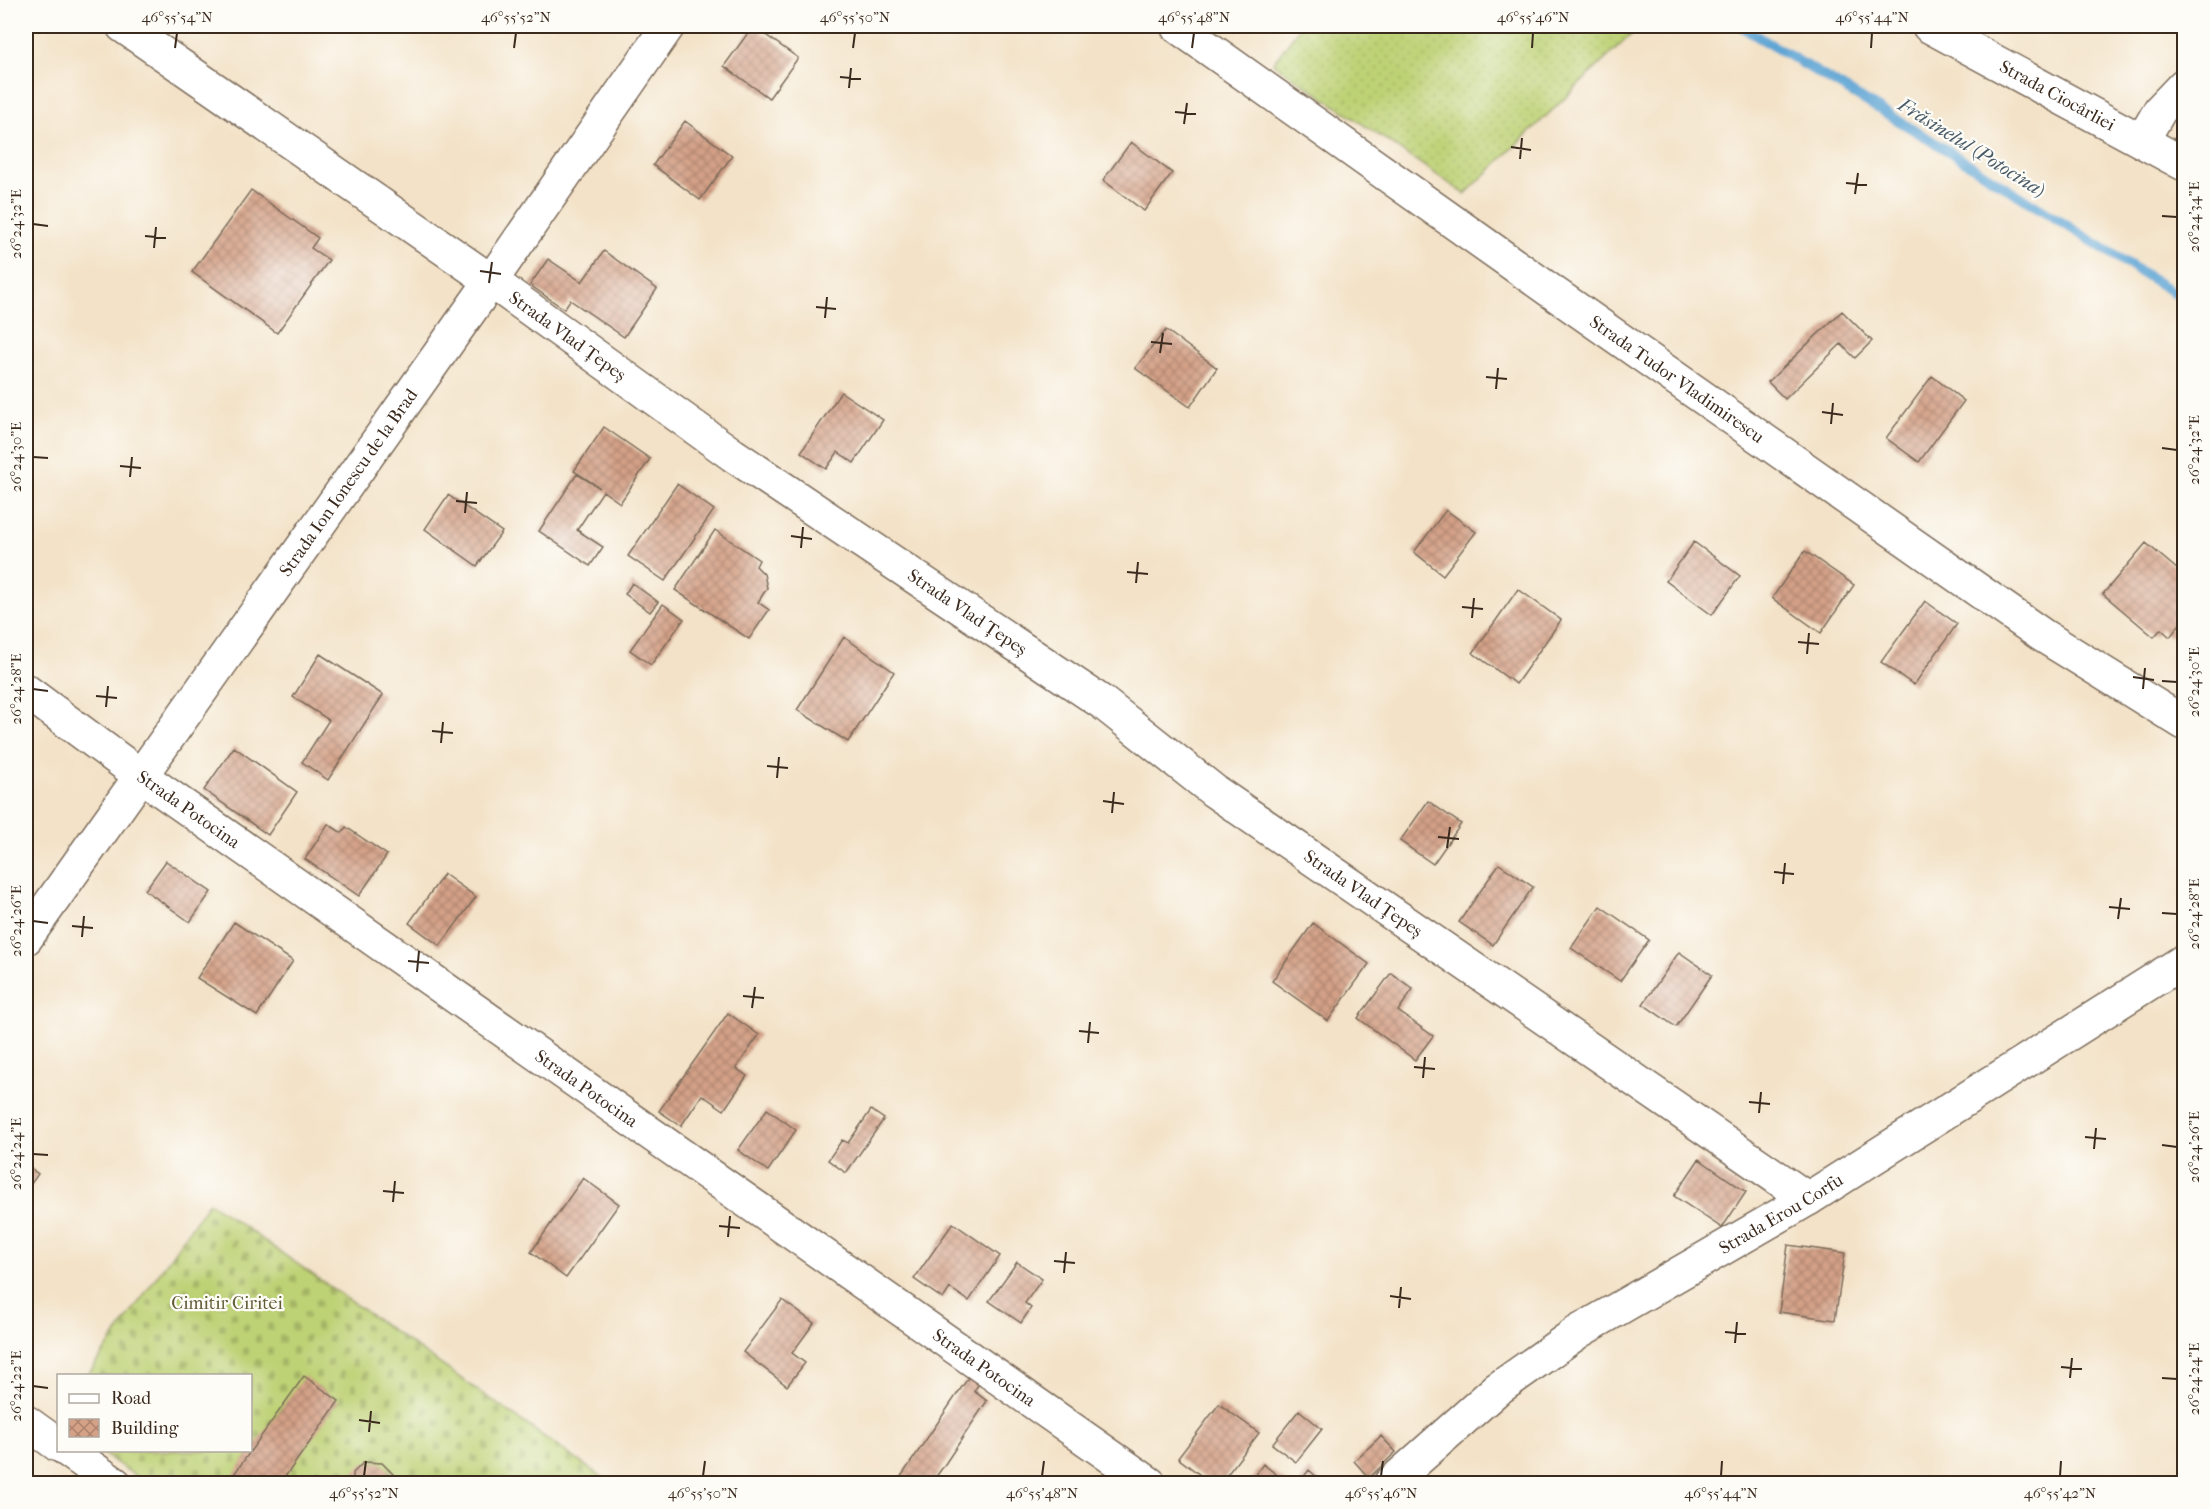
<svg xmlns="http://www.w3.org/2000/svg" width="2210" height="1509" viewBox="0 0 2210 1509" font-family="'IM FELL French Canon',serif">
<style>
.cemetery{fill:url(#cemetery-stones);stroke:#7c7e4a;stroke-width:1.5}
.garden{fill:url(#garden-dots);stroke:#7c7e4a;stroke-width:1.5}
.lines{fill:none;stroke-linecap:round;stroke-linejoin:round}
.stream{stroke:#5ea5d4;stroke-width:10}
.building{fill:url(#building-cross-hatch)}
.street-casing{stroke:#7b6a59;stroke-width:36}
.secondary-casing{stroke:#7b6a59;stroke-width:36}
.street{stroke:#fff;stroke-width:33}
.secondary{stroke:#fff;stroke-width:33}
.ticks{fill:none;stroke:#3b2a1e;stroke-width:2}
.labels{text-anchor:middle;stroke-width:4.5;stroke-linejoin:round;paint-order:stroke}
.street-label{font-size:18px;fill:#3b2a1e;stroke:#fdfcf7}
.park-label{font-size:18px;fill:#625c38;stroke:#fdfcf7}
.water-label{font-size:20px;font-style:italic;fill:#495b67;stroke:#fdfcf7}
.neatline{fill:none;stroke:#3b2a1e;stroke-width:2}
.ticks-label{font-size:15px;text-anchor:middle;fill:#3b2a1e}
</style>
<defs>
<pattern id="cemetery-stones" width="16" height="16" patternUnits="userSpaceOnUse" patternTransform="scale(1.5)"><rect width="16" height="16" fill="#bdd175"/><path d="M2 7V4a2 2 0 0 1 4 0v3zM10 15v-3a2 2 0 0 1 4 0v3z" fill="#a3b465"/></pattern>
<pattern id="garden-dots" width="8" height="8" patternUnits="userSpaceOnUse" patternTransform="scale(1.5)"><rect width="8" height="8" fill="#bdd175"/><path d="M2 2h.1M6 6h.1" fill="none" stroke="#a3b465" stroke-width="1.8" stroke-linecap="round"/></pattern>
<pattern id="building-cross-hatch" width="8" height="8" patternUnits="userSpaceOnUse" patternTransform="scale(1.5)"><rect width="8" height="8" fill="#d4a187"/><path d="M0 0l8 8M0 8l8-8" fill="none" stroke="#ad836e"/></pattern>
</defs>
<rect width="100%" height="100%" fill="#fdfcf7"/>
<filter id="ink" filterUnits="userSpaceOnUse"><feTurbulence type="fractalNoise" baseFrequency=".0167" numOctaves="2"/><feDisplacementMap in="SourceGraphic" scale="12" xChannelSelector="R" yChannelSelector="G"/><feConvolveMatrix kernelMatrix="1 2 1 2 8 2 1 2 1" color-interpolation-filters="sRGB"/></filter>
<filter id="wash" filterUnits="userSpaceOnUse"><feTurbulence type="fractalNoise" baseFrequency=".008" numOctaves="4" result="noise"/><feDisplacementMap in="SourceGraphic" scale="24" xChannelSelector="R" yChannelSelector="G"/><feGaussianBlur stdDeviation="1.35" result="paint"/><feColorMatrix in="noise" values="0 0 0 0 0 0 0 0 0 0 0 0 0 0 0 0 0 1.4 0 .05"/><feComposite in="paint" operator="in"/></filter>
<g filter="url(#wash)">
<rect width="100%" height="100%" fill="#f3e2c7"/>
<path class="cemetery" d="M209 1202 610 1483H146L99 1451 250 1450V1376H87Z"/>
<path class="garden" d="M1301 26H1640L1465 194 1273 63Z"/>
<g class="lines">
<path class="stream" d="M1740 26 1929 139 2184 299"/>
</g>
<g id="blocks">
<path class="building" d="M753 26 798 58 769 98 724 66Z
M685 121 732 156 700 200 653 165Z
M1131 142 1172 173 1144 211 1103 180Z
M251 190 318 238 311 248 329 260 277 333 192 272Z
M604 251 657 289 624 337 570 300 564 309 530 285 548 259 582 282Z
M1842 311 1872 341 1855 358 1841 344 1785 399 1768 382Z
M1166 330 1217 368 1190 407 1135 368Z
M1932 376 1964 401 1919 462 1886 438Z
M841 392 883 420 854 463 838 452 826 469 801 452Z
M604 427 650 459 620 503 603 491 577 530 603 547 590 566 539 531 577 474 600 488 574 471Z
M677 484 714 510 665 581 628 556Z
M448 495 502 532 477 566 425 529Z
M1446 510 1476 532 1443 575 1414 552Z
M715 530 759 560 756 566 764 574 767 588 758 602 769 610 749 639 675 590Z
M1694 542 1740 576 1712 615 1666 581Z
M2146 543 2184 575V619L2170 637 2161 629 2154 637 2103 594Z
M1805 551 1854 585 1821 633 1772 598Z
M632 583 658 602 650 612 625 594Z
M1518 589 1561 620 1516 684 1473 653Z
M1925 601 1957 624 1914 685 1881 662Z
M663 604 684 619 651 665 630 650Z
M844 637 894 672 848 742 797 710Z
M320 654 383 695 328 780 302 762 329 720 293 697Z
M234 747 297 792 268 835 204 790Z
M1428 801 1461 824 1433 864 1400 841Z
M328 824 342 833 346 827 387 855 359 896 305 859Z
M166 861 211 892 190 922 145 890Z
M1499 864 1533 887 1493 945 1459 922Z
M444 874 476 897 440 946 409 923Z
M1600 906 1649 940 1620 981 1571 948Z
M234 922 293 961 257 1016 197 978Z
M1313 923 1369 964 1328 1021 1272 981Z
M1679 952 1712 975 1676 1027 1643 1004Z
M1391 973 1413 989 1398 1011 1433 1036 1415 1060 1358 1018Z
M728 1013 759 1035 736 1068 747 1076 724 1110 702 1095 681 1126 659 1111Z
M767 1109 796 1130 768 1171 738 1150Z
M871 1110 884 1119 846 1173 828 1160 842 1140 848 1143Z
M1699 1159 1746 1192 1722 1228 1674 1196Z
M26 1165 38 1174 26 1191Z
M583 1178 619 1204 566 1278 531 1252Z
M953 1223 1000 1256 969 1301 950 1288 943 1299 914 1279Z
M1788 1245 1845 1253 1835 1320 1779 1312Z
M1017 1262 1042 1279 1025 1303 1031 1308 1021 1323 989 1301Z
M782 1300 814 1323 792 1353 805 1363 787 1386 743 1352Z
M970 1375 980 1382 974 1391 987 1401 945 1464 931 1484H896Z
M304 1376 339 1401 280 1484H227Z
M1219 1404 1259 1433 1220 1484H1212L1178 1458Z
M1299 1410 1322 1429 1296 1462 1272 1444Z
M1381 1436 1396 1452 1369 1478 1354 1461Z
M364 1462 382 1463 395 1476V1484H353V1473Z
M1263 1464 1289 1484H1248Z
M1309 1470 1325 1484H1298Z"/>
</g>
</g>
<g filter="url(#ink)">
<use href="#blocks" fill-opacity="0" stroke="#7b6a59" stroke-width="1.5"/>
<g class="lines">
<defs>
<g id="street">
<path id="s1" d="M123 26 491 281 733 455 1103 703 1214 791 1808 1199"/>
<path id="s2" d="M1177 26 1548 289 2042 635 2184 723"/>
<path id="s3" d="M1929 26 2184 164"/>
<path d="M2142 141 2160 110 2184 85"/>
<path id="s4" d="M26 691 141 776 1150 1484"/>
<path d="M26 1422 58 1445"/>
<path d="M67 1450 115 1484"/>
<path id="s5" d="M1390 1484 1496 1390 1578 1332 1808 1199 2184 961"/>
</g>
<g id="secondary">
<path id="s6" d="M26 938 491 281 668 26"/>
</g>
</defs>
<use href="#street" class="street-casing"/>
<use href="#secondary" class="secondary-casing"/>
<use href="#street" class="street"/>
<use href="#secondary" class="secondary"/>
</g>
</g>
<path class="ticks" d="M175 48 177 33M514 48 516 33M853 48 855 33M1192 48 1194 33M1532 48 1533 33M1871 48 1872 33M840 77 861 79M849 88 851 68M1175 112 1196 114M1184 124 1187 103M1511 147 1531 150M1520 159 1522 138M1846 183 1867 185M1855 194 1858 173M2162 216 2177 217M33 224 48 226M145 236 166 238M154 248 156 227M480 271 501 274M489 283 492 262M816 307 836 309M825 318 827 297M1151 342 1172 344M1160 353 1163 333M1486 377 1507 379M1496 389 1498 368M1822 412 1843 415M1831 424 1833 403M2162 448 2177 450M33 457 48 458M120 466 141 468M130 477 132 457M456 501 477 503M465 513 467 492M791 536 812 539M801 548 803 527M1127 572 1148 574M1136 583 1138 562M1462 607 1483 609M1472 618 1474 598M1798 642 1819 644M1807 654 1809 633M2133 677 2154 680M2162 681 2177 682M33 689 48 691M2143 689 2145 668M96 696 117 698M106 707 108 686M432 731 453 733M441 743 443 722M767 766 788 768M777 778 779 757M1103 801 1124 804M1112 813 1114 792M1438 837 1459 839M1447 848 1450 827M1774 872 1794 874M1783 884 1785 863M2109 907 2130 909M2162 913 2177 914M2118 919 2121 898M33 921 48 923M72 926 93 928M82 937 84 916M408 961 429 963M417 972 419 951M743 996 764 998M752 1008 755 987M1079 1031 1099 1033M1088 1043 1090 1022M1414 1067 1435 1069M1423 1078 1425 1057M1749 1102 1770 1104M1759 1113 1761 1092M2085 1137 2106 1139M2162 1145 2177 1147M2094 1149 2096 1128M33 1154 48 1155M383 1191 404 1193M393 1202 395 1181M719 1226 740 1228M728 1237 730 1216M1054 1261 1075 1263M1064 1273 1066 1252M1390 1296 1411 1299M1399 1308 1401 1287M1725 1332 1746 1334M1735 1343 1737 1322M2061 1367 2082 1369M2070 1378 2072 1358M2162 1378 2177 1379M33 1386 48 1388M359 1420 380 1423M369 1432 371 1411M364 1476 366 1461M703 1476 705 1461M1042 1476 1044 1461M1381 1476 1383 1461M1721 1476 1722 1461M2060 1476 2061 1461"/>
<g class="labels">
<g class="street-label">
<text dy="6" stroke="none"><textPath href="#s3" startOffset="146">Strada Ciocârliei</textPath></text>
<text dy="6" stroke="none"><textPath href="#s1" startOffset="542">Strada Vlad Țepeș</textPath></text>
<text dy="6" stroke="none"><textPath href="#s2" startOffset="612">Strada Tudor Vladimirescu</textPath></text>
<text dy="6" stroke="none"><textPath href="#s6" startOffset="558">Strada Ion Ionescu de la Brad</textPath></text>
<text dy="6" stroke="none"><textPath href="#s1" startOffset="1028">Strada Vlad Țepeș</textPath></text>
<text dy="6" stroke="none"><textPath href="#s4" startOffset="201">Strada Potocina</textPath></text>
<text dy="6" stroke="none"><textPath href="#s1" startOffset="1514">Strada Vlad Țepeș</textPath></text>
<text dy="6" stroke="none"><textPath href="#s4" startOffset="687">Strada Potocina</textPath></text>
<text dy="6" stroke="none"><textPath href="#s5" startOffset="477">Strada Erou Corfu</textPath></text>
<text dy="6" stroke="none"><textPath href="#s4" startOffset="1173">Strada Potocina</textPath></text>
</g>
<g class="park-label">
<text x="227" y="1309">Cimitir Ciritei</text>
</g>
<g class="water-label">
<text transform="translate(1972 147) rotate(32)" y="7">Frăsinelul (Potocina)</text>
</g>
</g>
<rect width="2210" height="1509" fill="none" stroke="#fdfcf7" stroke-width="66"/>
<rect x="57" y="1374" width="195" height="78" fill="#fdfcf7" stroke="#afa8a0" stroke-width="1.5"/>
<rect x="69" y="1394" width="30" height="9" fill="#ffffff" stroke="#afa8a0" stroke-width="1.5"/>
<text x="111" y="1404" font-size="18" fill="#3b2a1e">Road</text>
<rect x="69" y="1419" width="30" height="18" fill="url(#building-cross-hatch)" stroke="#afa8a0" stroke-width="1.5"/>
<text x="111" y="1434" font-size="18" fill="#3b2a1e">Building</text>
<rect x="33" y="33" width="2144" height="1443" class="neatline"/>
<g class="ticks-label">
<text x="177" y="22">46°55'54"N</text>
<text x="516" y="22">46°55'52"N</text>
<text x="855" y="22">46°55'50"N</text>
<text x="1194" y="22">46°55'48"N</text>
<text x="1533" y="22">46°55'46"N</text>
<text x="1872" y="22">46°55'44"N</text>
<text transform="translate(2194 217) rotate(-90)" y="5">26°24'34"E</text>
<text transform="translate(16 224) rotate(-90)" y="5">26°24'32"E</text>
<text transform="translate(2194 450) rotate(-90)" y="5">26°24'32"E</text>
<text transform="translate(16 457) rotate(-90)" y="5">26°24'30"E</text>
<text transform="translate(2194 682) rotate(-90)" y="5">26°24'30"E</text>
<text transform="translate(16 689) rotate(-90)" y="5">26°24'28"E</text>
<text transform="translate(2194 914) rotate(-90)" y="5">26°24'28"E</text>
<text transform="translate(16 921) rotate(-90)" y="5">26°24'26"E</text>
<text transform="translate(2194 1147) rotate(-90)" y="5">26°24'26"E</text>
<text transform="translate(16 1154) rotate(-90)" y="5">26°24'24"E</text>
<text transform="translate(2194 1379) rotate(-90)" y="5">26°24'24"E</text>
<text transform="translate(16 1386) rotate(-90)" y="5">26°24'22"E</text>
<text x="364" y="1498">46°55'52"N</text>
<text x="703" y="1498">46°55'50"N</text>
<text x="1042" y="1498">46°55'48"N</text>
<text x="1381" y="1498">46°55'46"N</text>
<text x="1721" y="1498">46°55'44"N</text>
<text x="2060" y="1498">46°55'42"N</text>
</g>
</svg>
